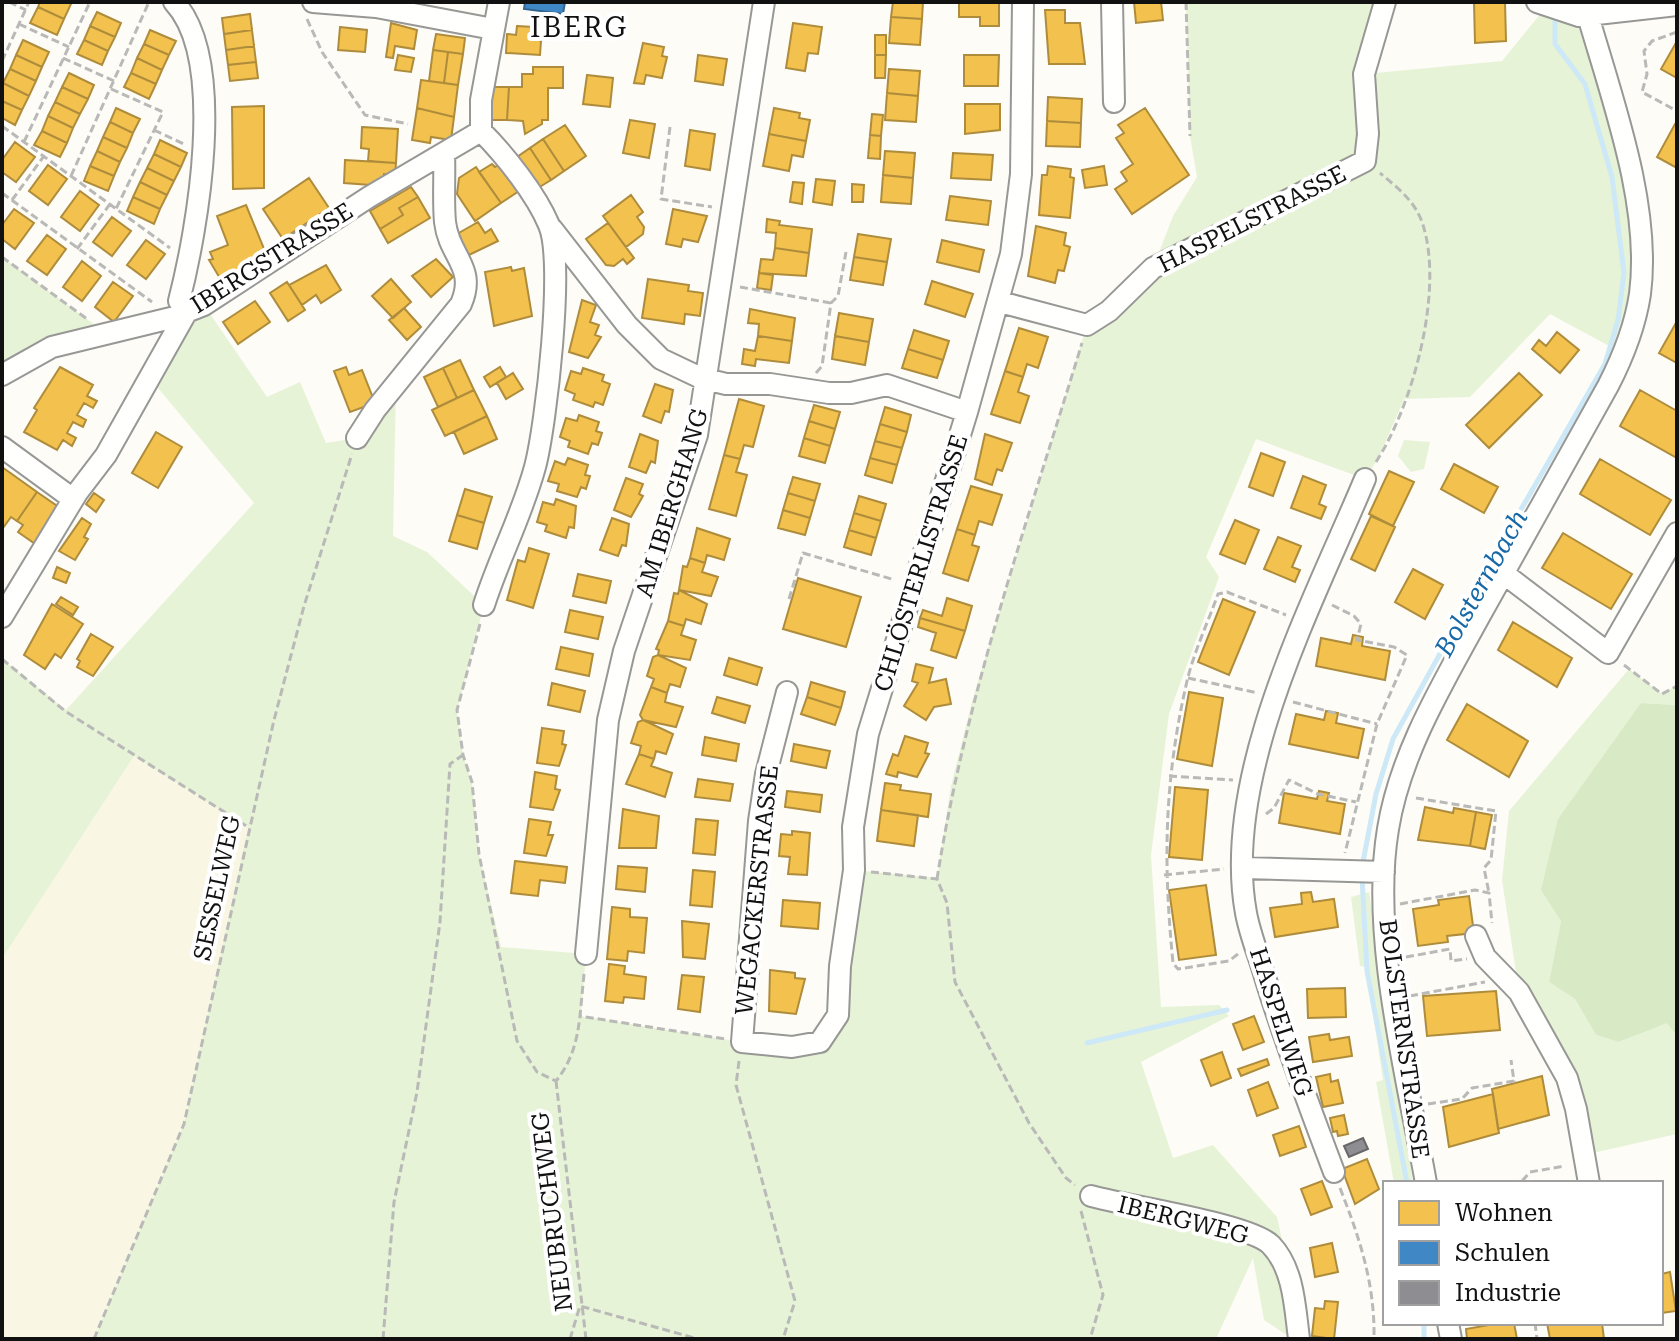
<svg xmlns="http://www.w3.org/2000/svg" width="1679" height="1341" viewBox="0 0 1679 1341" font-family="'Roboto Serif',serif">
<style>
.farmland{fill:#f9f7e4}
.green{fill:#e7f3d7}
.forest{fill:#d8eac5}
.homes{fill:#f2c14e;stroke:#ae8c3c;stroke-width:2}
.schools{fill:#3f88c5;stroke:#31648f;stroke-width:2}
.industry{fill:#8d8d92;stroke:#68686b;stroke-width:2}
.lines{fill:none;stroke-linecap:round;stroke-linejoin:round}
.stream{stroke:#cde8f7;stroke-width:5}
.minor-casing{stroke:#979795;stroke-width:24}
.path{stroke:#b9b9b8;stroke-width:3;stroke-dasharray:8 4;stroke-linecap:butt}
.minor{stroke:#fffffe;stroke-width:20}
.labels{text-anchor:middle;stroke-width:8;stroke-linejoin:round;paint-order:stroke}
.street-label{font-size:24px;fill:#111;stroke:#fff}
.water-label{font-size:26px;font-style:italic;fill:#1768a6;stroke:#fff}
.quarter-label{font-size:28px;letter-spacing:2px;fill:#111;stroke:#fff}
</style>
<rect width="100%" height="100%" fill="#fdfcf7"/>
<path class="farmland" d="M134 756 248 827 184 1124 94 1339H2V959Z"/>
<path class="green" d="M1186 2H1385L1365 74 1502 61 1546 7 1579 16 1640 223 1624 354 1550 314 1470 397 1404 399 1380 455 1365 479 1256 439 1206 557 1219 577 1169 714 1151 855 1161 1007 1219 1005 1229 1016 1141 1062 1173 1158 1213 1145 1277 1217 1291 1281 1293 1339 1264 1320 1253 1258 1216 1339H94L184 1124 248 827 134 756 2 959V659L66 710 254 503 148 376 204 305 267 397 300 382 326 443 358 438 396 385 393 536 427 552 484 605 457 711 463 755 472 783 479 854 501 947 586 954 581 1016 742 1042H820L838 1015 854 870 937 878 951 786 973 698 1087 325 1153 268 1173 216 1197 177 1190 136Z
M2 257 106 333 2 364Z
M1404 440 1430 442 1424 469 1411 472 1398 456Z
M1629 669 1661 693 1677 686V705L1641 703 1561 921 1549 982 1575 999 1596 1035 1620 1042 1667 1022 1677 1036V1134L1584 1155 1576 1109 1519 992 1502 880 1509 811Z
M1369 892 1413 1183H1394L1376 1082 1383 1080 1366 967 1360 966 1351 897Z"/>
<path class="forest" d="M1641 703 1677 705V1036L1667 1023 1619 1042 1596 1035 1575 999 1549 982 1561 921 1541 890 1558 819Z"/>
<path class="homes" d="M40 2H67L71 4 64 19 38 7Z
M893 2H923L922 19 891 17Z
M959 2H999V26H980V17H959Z
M1134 2H1161L1163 20 1136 23Z
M1474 2H1505L1506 41 1475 43Z
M38 7 64 19 57 35 30 23Z
M1045 10H1065V23H1080L1085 64H1049Z
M97 12 121 23 115 37 90 26Z
M250 14 252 30 224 34 222 18Z
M891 17 922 19 920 45 889 43Z
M391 23 417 30 414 49 395 46 393 58 386 57Z
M793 23 822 27 818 54 808 53 805 71 786 68Z
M90 26 115 37 108 51 84 40Z
M517 26 534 27 533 37 541 41 540 55 506 53 507 34 516 35Z
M340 27 367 30 365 52 338 50Z
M150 30 176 41 169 55 144 44Z
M252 30 254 46 226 50 224 34Z
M436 34 465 38 463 54 433 50Z
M875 35H886V55H875Z
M23 40 49 52 42 67 16 55Z
M84 40 108 51 102 65 77 54Z
M1677 41V78L1661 69Z
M643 43 664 47 662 56 667 57 662 78 646 75 644 84 634 83Z
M144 44 169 55 162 70 137 58Z
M254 46 256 62 228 65 226 50Z
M433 50 448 52 444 83 429 81Z
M448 52 463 54 458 85 444 83Z
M16 55 42 67 36 81 10 69Z
M398 55 414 58 411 72 395 70Z
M698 55 727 59 723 85 695 81Z
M875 55H886L885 78H875Z
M964 55H999L998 86H964Z
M137 58 162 70 156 84 131 73Z
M256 62 258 78 230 81 228 65Z
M533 67H563V88H548V120H542V124L525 134 523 121 507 120 509 87H522V74H533Z
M10 69 36 81 29 96 3 83Z
M889 69 920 71 918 96 887 93Z
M69 73 94 85 88 99 62 87Z
M131 73 156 84 149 99 124 87Z
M587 75 613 78 610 107 583 104Z
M421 80 458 85 454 117 417 108Z
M3 83 29 96 22 110 2 101Z
M62 87 88 99 80 114 55 102Z
M490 87H509L507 120H490Z
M887 93 918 96 916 122 885 120Z
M1048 97 1082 99 1081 123 1047 121Z
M2 101 22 110 15 125 2 118Z
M55 102 80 114 73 128 48 116Z
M965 104H1000V130L965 134Z
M264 106V188L233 189 232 107Z
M116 108 140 119 133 133 110 122Z
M417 108 454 117 451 140 431 137 430 143 412 140Z
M774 108 800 113 799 118 810 120 806 141 769 134Z
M1145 108 1189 175 1132 214 1115 189 1127 181 1121 172 1133 164 1116 138 1124 133 1118 125Z
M872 114 883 115 881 136 870 135Z
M48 116 73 128 67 143 42 131Z
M630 120 655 124 649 158 623 153Z
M1047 121 1081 123 1080 147 1046 146Z
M110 122 133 133 127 148 103 137Z
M1675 124 1677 125V168L1657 157Z
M565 125 586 156 564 171 543 139Z
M362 127 398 129 396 163 368 161 369 149 361 148Z
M690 130 715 134 710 170 685 166Z
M42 131 67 143 60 157 34 145Z
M769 134 806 141 803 157 792 155 789 171 763 166Z
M870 135 881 136 880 159 868 158Z
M103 137 127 148 120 162 97 151Z
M543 139 564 171 551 180 530 148Z
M160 140 187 153 181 167 154 154Z
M15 142 35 157 16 182 2 172V160Z
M530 148 551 180 538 188 517 157Z
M97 151 120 162 114 176 90 166Z
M885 151 915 153 913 178 883 175Z
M953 153 993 155 991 180 951 178Z
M154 154 181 167 174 181 147 168Z
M345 160 396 163 395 175 384 174V186L344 183Z
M503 162 522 189 501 203 479 172 492 164 495 167Z
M48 165 67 179 48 205 29 191Z
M90 166 114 176 108 191 84 181Z
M1048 166 1071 169 1070 177 1074 178 1070 218 1039 215 1042 175H1047Z
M1104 166 1107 185 1085 188 1082 170Z
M476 167 501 203 475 221 457 194 459 178Z
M147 168 174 181 167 195 140 182Z
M883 175 913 178 911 204 881 202Z
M309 178 329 208 283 239 263 209Z
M816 179 835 181 832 205 813 202Z
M140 182 167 195 160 209 133 197Z
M793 182 804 183 802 204 790 202Z
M852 184 864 185 863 202H852Z
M411 187 418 197 399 208 403 215 380 229 370 211Z
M80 191 99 205 80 231 61 217Z
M631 195 643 212 637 217 644 227 643 234 626 247 603 216Z
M950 196 991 201 988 225 946 220Z
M133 197 160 209 154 224 127 211Z
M418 197 430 218 388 243 380 229 403 215 399 208Z
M246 205 269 261 221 280 209 260 213 259 210 252 228 245 217 216Z
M14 209 34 223 15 249 2 239V225Z
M673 209 707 216 698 242 683 239 681 247 666 244Z
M112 217 131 231 112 256 93 242Z
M767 219 780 221 779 225 812 229 809 253 775 248 776 233 766 232Z
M478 222 485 233 491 229 498 241 469 255 457 234Z
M608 223 634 258 627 264 623 259 614 266 606 265 586 239Z
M1036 226 1066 233 1064 245 1070 247 1064 271 1058 270 1055 283 1028 276Z
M858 234 891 239 887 262 854 257Z
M47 235 66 249 47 275 27 261Z
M146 240 165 254 146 279 127 265Z
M942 240 984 250 979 272 937 262Z
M775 248 809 253 806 276 759 273 761 259 773 260Z
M854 257 887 262 883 285 850 280Z
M436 259 453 277 431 297 412 276Z
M82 261 101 276 82 301 63 287Z
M326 265 341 290 321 303 316 295 302 305 289 285Z
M511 267 512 271 524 268 532 316 494 326 485 272Z
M759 273 773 275 771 290 757 288Z
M391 279 411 302 393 318 372 296Z
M648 279 689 285 688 291 703 293 700 316 685 314 684 324 642 318Z
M932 281 973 294 965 317 925 304Z
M113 282 133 296 114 322 95 307Z
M287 282 305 310 288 321 270 293Z
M582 300 596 305 590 322 599 325 595 335 601 337 588 358 569 352Z
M255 301 270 322 238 344 223 322Z
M404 308 421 327 407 340 389 320Z
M750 309 795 318 792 341 758 336 759 324 748 323Z
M839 313 873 319 869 342 835 336Z
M1677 321V363L1659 353Z
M1019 328 1048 337 1038 368 1027 364 1023 377 1005 371Z
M914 330 949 341 943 360 908 349Z
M1557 332 1579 350 1560 373 1532 349 1539 340 1546 346Z
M758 336 792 341 789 363 756 359 755 366 742 364 744 349 755 351Z
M835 336 869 342 865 365 832 359Z
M908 349 943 360 937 378 902 368Z
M460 360 474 390 457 398 443 368Z
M60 367 93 385 87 396 97 401 93 408 84 403 77 415 86 420 83 427 73 422 67 433 76 438 72 446 63 440 57 450 24 432 37 410 34 408Z
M346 367 349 375 362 370 375 403 350 412 334 371Z
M500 367 506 377 490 387 484 377Z
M443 368 457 398 438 407 424 377Z
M583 368 604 375 602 381 610 384 603 405 595 402 593 407 573 400 575 394 565 390 571 371 581 374Z
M1005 371 1023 377 1018 392 1029 396 1020 423 991 414Z
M513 373 523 389 506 399 497 383Z
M1519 373 1542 395 1489 448 1466 425Z
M655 384 673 390 669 412 665 411 661 423 643 416Z
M474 390 487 416 445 436 432 410Z
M1640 390 1677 411V458L1620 426Z
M739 399 764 406 753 447 744 445 740 459 724 455Z
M814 405 840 412 835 429 809 421Z
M885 407 911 415 907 432 880 424Z
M579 415 599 422 596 431 602 433 598 445 592 443 588 454 568 447 570 441 560 437 566 418 577 421Z
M487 416 497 439 464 454 454 432Z
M809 421 835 429 830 446 804 438Z
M880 424 907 432 902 448 875 441Z
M156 432 182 447 158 488 132 473Z
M640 434 658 441 655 463 651 461 646 473 629 467Z
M985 434 1012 443 1002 471 997 469 992 485 975 479Z
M804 438 830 446 825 463 799 456Z
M875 441 902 448 897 465 870 458Z
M1261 453 1285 462 1273 496 1249 487Z
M724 455 740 459 736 472 747 475 736 516 709 509Z
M568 458 588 465 585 475 590 476 586 489 581 487 577 497 557 491 559 484 548 481 555 461 565 465Z
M870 458 897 465 892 483 865 475Z
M1600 459 1671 500 1650 535 1580 494Z
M1454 464 1498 487 1484 513 1441 489Z
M2 467 37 492 17 521 11 517 3 528Z
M1389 471 1414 482 1393 526 1369 514Z
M1303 476 1326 485 1319 504 1326 507 1321 519 1291 508Z
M793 477 820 484 815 501 788 493Z
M626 478 643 484 639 494 643 496 631 517 614 510Z
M971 486 1002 495 992 525 979 521 975 535 957 529Z
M465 489 492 497 484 523 457 515Z
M37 492 66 512 41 548 18 532 23 525 17 521Z
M94 493 104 500 96 512 86 504Z
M788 493 815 501 810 518 783 510Z
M859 496 886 504 881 521 854 513Z
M556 499 576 506 574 528 569 527 566 538 545 531 547 525 537 522 543 502 554 505Z
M783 510 810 518 805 535 778 528Z
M854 513 881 521 876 538 849 530Z
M457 515 484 523 477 549 449 541Z
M1371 516 1395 527 1375 571 1351 559Z
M82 518 91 524 84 537 88 539 75 560 59 551Z
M612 518 629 524 626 546 622 545 618 556 600 550Z
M1235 520 1259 530 1245 564 1220 554Z
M697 528 730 539 724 560 707 555 705 563 690 558Z
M957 529 975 535 972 545 979 547 968 581 943 573Z
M849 530 876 538 871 555 844 547Z
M1563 533 1632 574 1611 609 1542 568Z
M1278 537 1301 546 1292 567 1300 570 1295 582 1264 569Z
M529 548 549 554 533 608 507 600 518 560 525 562Z
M690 558 705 563 702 572 718 577 711 596 679 590 683 566 687 567Z
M57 567 70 573 66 583 53 578Z
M1413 569 1443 585 1425 619 1395 602Z
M578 574 611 581 606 603 573 596Z
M798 578 861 597 846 647 783 629Z
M679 590 707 604 701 624 686 619 684 626 668 621 674 593 678 594Z
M61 597 78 607 73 615 56 604Z
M947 598 972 606 965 631 920 618 923 610 942 616Z
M1223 599 1255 612 1229 675 1198 662Z
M52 604 83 624 61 658 55 654 45 669 24 655Z
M570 610 603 617 598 639 565 632Z
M920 618 965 631 956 658 931 650 936 633 918 627Z
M668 621 684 626 681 635 696 640 690 660 658 655 659 650 656 649Z
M1513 622 1572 658 1557 687 1498 650Z
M91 634 113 647 93 676 77 667 80 661 77 659Z
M1353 635 1363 637 1362 646 1390 651 1385 680 1316 666 1321 638 1351 644Z
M561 647 593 654 589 676 556 669Z
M658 655 686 668 680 687 670 684 667 693 651 687 654 679 647 676 653 657Z
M729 658 762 668 757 685 724 675Z
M916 664 933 668 929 683 946 679 951 704 934 707 926 720 904 706 918 683 912 681Z
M811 682 845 692 841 708 807 697Z
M552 683 585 691 580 712 548 705Z
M651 687 667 693 665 702 683 707 676 727 643 720 640 715Z
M1189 692 1223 698 1212 766 1177 759Z
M717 697 750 706 745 723 712 713Z
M807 697 841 708 835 725 801 714Z
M1467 704 1528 741 1509 777 1447 740Z
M1326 711 1338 713 1336 723 1364 729 1358 758 1289 744 1296 714 1324 720Z
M643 720 673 734 666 754 656 751 654 759 639 754 641 746 631 743 638 722Z
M542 728 564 731 562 744 566 745 559 766 537 763Z
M905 736 928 743 925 753 929 754 917 777 898 772 897 777 886 774 893 754 898 756Z
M705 737 739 744 736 761 702 755Z
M794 744 830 751 826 768 791 761Z
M639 754 654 759 651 766 672 773 665 797 626 784Z
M535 772 557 776 555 789 560 790 553 810 530 807Z
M698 779 733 784 730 801 695 797Z
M885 783 901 785 900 790 931 794 928 817 881 810Z
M1175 787 1208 790 1202 860 1169 857Z
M787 791 822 795 820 812 785 807Z
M1319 791 1329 793 1327 801 1345 804 1340 834 1279 823 1284 793 1317 799Z
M1425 807 1453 813 1454 808 1476 812 1470 846 1418 840Z
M623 809 659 816 656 848H619Z
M881 810 918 815 914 846 877 841Z
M1476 812 1492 815 1485 849 1470 846Z
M529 819 551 822 548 835H553L546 856 524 853Z
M696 819 718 821 715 855 693 853Z
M792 831 810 833 807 875 788 874 790 857 779 856 781 834 792 835Z
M515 861 567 867 565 883 540 880 538 896 511 893Z
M618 866 647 868 645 892 616 889Z
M693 870 715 872 712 907 690 905Z
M1206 885 1216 955 1179 960 1169 890Z
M1311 892 1313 902 1334 899 1338 927 1275 937 1270 908 1302 904 1301 893Z
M1469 896 1474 933 1447 936 1448 942 1418 946 1413 909 1439 905 1438 900Z
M783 900 820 903 818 929 781 926Z
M612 907 630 909V917L647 918 644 953 628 951 627 961 607 959Z
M682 921 709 924 705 959 683 957Z
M609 964 625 966 624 974 646 977 644 999 624 997 623 1003 605 1001Z
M770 970 795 973V978L805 979 796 1014 769 1011Z
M682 975 704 977 700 1012 678 1009Z
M1345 988 1346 1017 1308 1018 1307 989Z
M1496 991 1500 1030 1427 1036 1423 996Z
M1254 1016 1264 1042 1243 1050 1233 1024Z
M1329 1034 1330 1040 1349 1037 1352 1056 1313 1062 1309 1037Z
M1222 1052 1231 1078 1211 1086 1201 1060Z
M1267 1059 1269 1065 1241 1076 1238 1069Z
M1330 1074 1331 1082 1338 1080 1343 1103 1323 1107 1316 1077Z
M1542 1076 1549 1115 1498 1129 1492 1089Z
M1268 1082 1278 1108 1257 1116 1248 1090Z
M1493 1094 1499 1133 1449 1147 1443 1107Z
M1344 1115 1348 1134 1338 1136 1337 1131 1333 1132 1330 1118Z
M1299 1126 1306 1147 1280 1156 1273 1135Z
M1367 1159 1379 1189 1355 1204 1342 1169Z
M1322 1181 1332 1207 1311 1215 1301 1189Z
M1332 1243 1338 1272 1315 1277 1310 1248Z
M1670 1272 1676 1311 1661 1313V1274Z
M1325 1301 1338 1302 1334 1339 1312 1336 1315 1308 1324 1309Z
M1500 1323H1514L1517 1339H1467L1466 1329Z
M1547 1323H1602L1604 1339H1550Z"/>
<path class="schools" d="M525 2H565L563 14 524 9Z"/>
<path class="industry" d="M1363 1138 1368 1149 1349 1157 1344 1146Z"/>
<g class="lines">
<path class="stream" d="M1362 867 1376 794 1393 739 1490 563 1605 364 1618 320 1624 273 1612 177 1585 84 1555 44V15
M1362 877 1367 971 1407 1183
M1087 1043 1227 1010
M1424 1323V1339"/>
<defs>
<path id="minor" d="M313 2 376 7 493 29
M1112 2 1114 102
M1537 2 1579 16 1677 5
M481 131C505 155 536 194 549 225 565 261 546 426 535 467 522 515 499 558 484 605
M552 229 627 325 661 359 701 378 726 384H770L829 393H851L887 385 967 412
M1000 302 1087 325 1109 311 1153 268 1365 161 1368 134 1364 74 1385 2
M2 375 52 347 171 318 204 305 369 197 481 131V100L499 2
M357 438 375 410 461 304C477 267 449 257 445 222 443 200 445 176 444 153
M2 447 73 499
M1503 573 1608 653 1677 533
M2 617 77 493 106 455 186 313 179 301C197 231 228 60 174 2
M787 692 766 774 759 821 742 1042 792 1047 820 1042 838 1015 840 966 854 870 853 827 868 734 967 412 1011 254 1021 174 1023 2
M1243 868 1384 872
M1476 936 1485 957 1519 992 1567 1078 1576 1109 1589 1183
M586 954 608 720 624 651 697 435 764 2
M1334 1172C1310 1108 1285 1043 1265 977 1259 956 1250 935 1246 913 1221 776 1313 603 1365 479
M1426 1183C1407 1076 1370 936 1388 829 1400 754 1442 685 1478 619 1521 541 1565 464 1608 386 1623 357 1635 327 1640 294 1652 202 1609 91 1584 2
M1091 1196C1126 1206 1251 1224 1271 1245 1294 1269 1295 1308 1299 1339
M1448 1323 1451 1339"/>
</defs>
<use href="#minor" class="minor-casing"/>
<path class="path" d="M9 2 26 10
M1186 2 1190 136
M307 19 322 52 365 115 408 124
M19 24 69 47
M1677 32 1652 41 1644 51 1647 74 1642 92 1677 111
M63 58 114 81
M2 61 29 2
M111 89 163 112 116 209
M2 126 170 248
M670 127 661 199 712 207
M154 130 186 145
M24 142 90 2
M71 176 149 2
M2 193 152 302
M12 200 44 156
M77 249 110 204
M2 257 87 319
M740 287 831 303
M816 373 822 366 831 303 838 296 846 252
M1376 462C1413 405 1444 291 1423 225 1416 202 1398 188 1380 173
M789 599 803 553 895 580
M1332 605 1354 616 1361 624 1357 640 1394 647 1407 655 1377 724 1345 853
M480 624 457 710 463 755 472 782 479 854 517 1041 537 1072 556 1081C572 1061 577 1041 580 1016
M2 659 65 711 248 827
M1624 665 1662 694 1677 686
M1188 678 1258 693
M1293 702 1377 724
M1169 776 1233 780
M1416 798 1496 811 1491 860 1484 868 1489 893
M1266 814 1274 808 1289 780 1318 794 1356 802
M871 872 937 879 947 903 955 982 1029 1123 1066 1178 1075 1185
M1164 875 1224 869
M937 879C966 695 1028 520 1082 343
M1400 904 1475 890 1489 893 1492 923
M1238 954 1229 961 1178 969 1173 963C1163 862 1164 781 1187 681 1194 652 1208 622 1218 594L1227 592 1286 615
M1406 957 1450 949 1451 961 1467 959
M584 974 580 1016 725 1039
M1410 996 1485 982
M739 1061 736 1085 795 1301 783 1339
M556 1081 586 1339
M1428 1104 1462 1099 1472 1088 1514 1081 1511 1060
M1510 1183 1523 1180 1530 1172 1565 1166
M1340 1188C1360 1239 1375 1284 1374 1339
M1081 1211 1103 1295 1090 1339
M1535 1323 1537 1339
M94 1339 184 1124 274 720 304 606 352 454
M383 1339 394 1202 417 1092 440 922 450 764 463 755
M570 1339 580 1306 698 1339"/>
<use href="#minor" class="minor"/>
</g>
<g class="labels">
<g class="street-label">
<text transform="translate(1252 219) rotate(-27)" y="8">HASPELSTRASSE</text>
<text transform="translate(272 258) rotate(-32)" y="8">IBERGSTRASSE</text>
<text transform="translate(672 503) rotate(-73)" y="8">AM IBERGHANG</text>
<text transform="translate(921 563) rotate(-73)" y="8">CHLÖSTERLISTRASSE</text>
<text transform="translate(217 888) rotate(-78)" y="8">SESSELWEG</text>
<text transform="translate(757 890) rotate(-84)" y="8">WEGACKERSTRASSE</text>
<text transform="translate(1281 1022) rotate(72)" y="8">HASPELWEG</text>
<text transform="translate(1404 1039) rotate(82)" y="8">BOLSTERNSTRASSE</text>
<text transform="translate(552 1212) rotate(-97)" y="8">NEUBRUCHWEG</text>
<text transform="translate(1183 1220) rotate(14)" y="8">IBERGWEG</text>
</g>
<g class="water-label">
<text transform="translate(1481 583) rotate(-61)" y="9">Bolsternbach</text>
</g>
<g class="quarter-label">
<text x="579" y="37">IBERG</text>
</g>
</g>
<rect width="1679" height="1341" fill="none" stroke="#111111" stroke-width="8"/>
<rect x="1383" y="1181" width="280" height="144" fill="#ffffff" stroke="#a0a0a0" stroke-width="2"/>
<rect x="1399" y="1201" width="40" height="24" fill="#f2c14e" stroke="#a0a0a0" stroke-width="2"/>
<text x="1455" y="1221" font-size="24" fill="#111111">Wohnen</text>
<rect x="1399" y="1241" width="40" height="24" fill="#3f88c5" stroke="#a0a0a0" stroke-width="2"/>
<text x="1455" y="1261" font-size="24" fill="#111111">Schulen</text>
<rect x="1399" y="1281" width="40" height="24" fill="#8d8d92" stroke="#a0a0a0" stroke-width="2"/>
<text x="1455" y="1301" font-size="24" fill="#111111">Industrie</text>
</svg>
